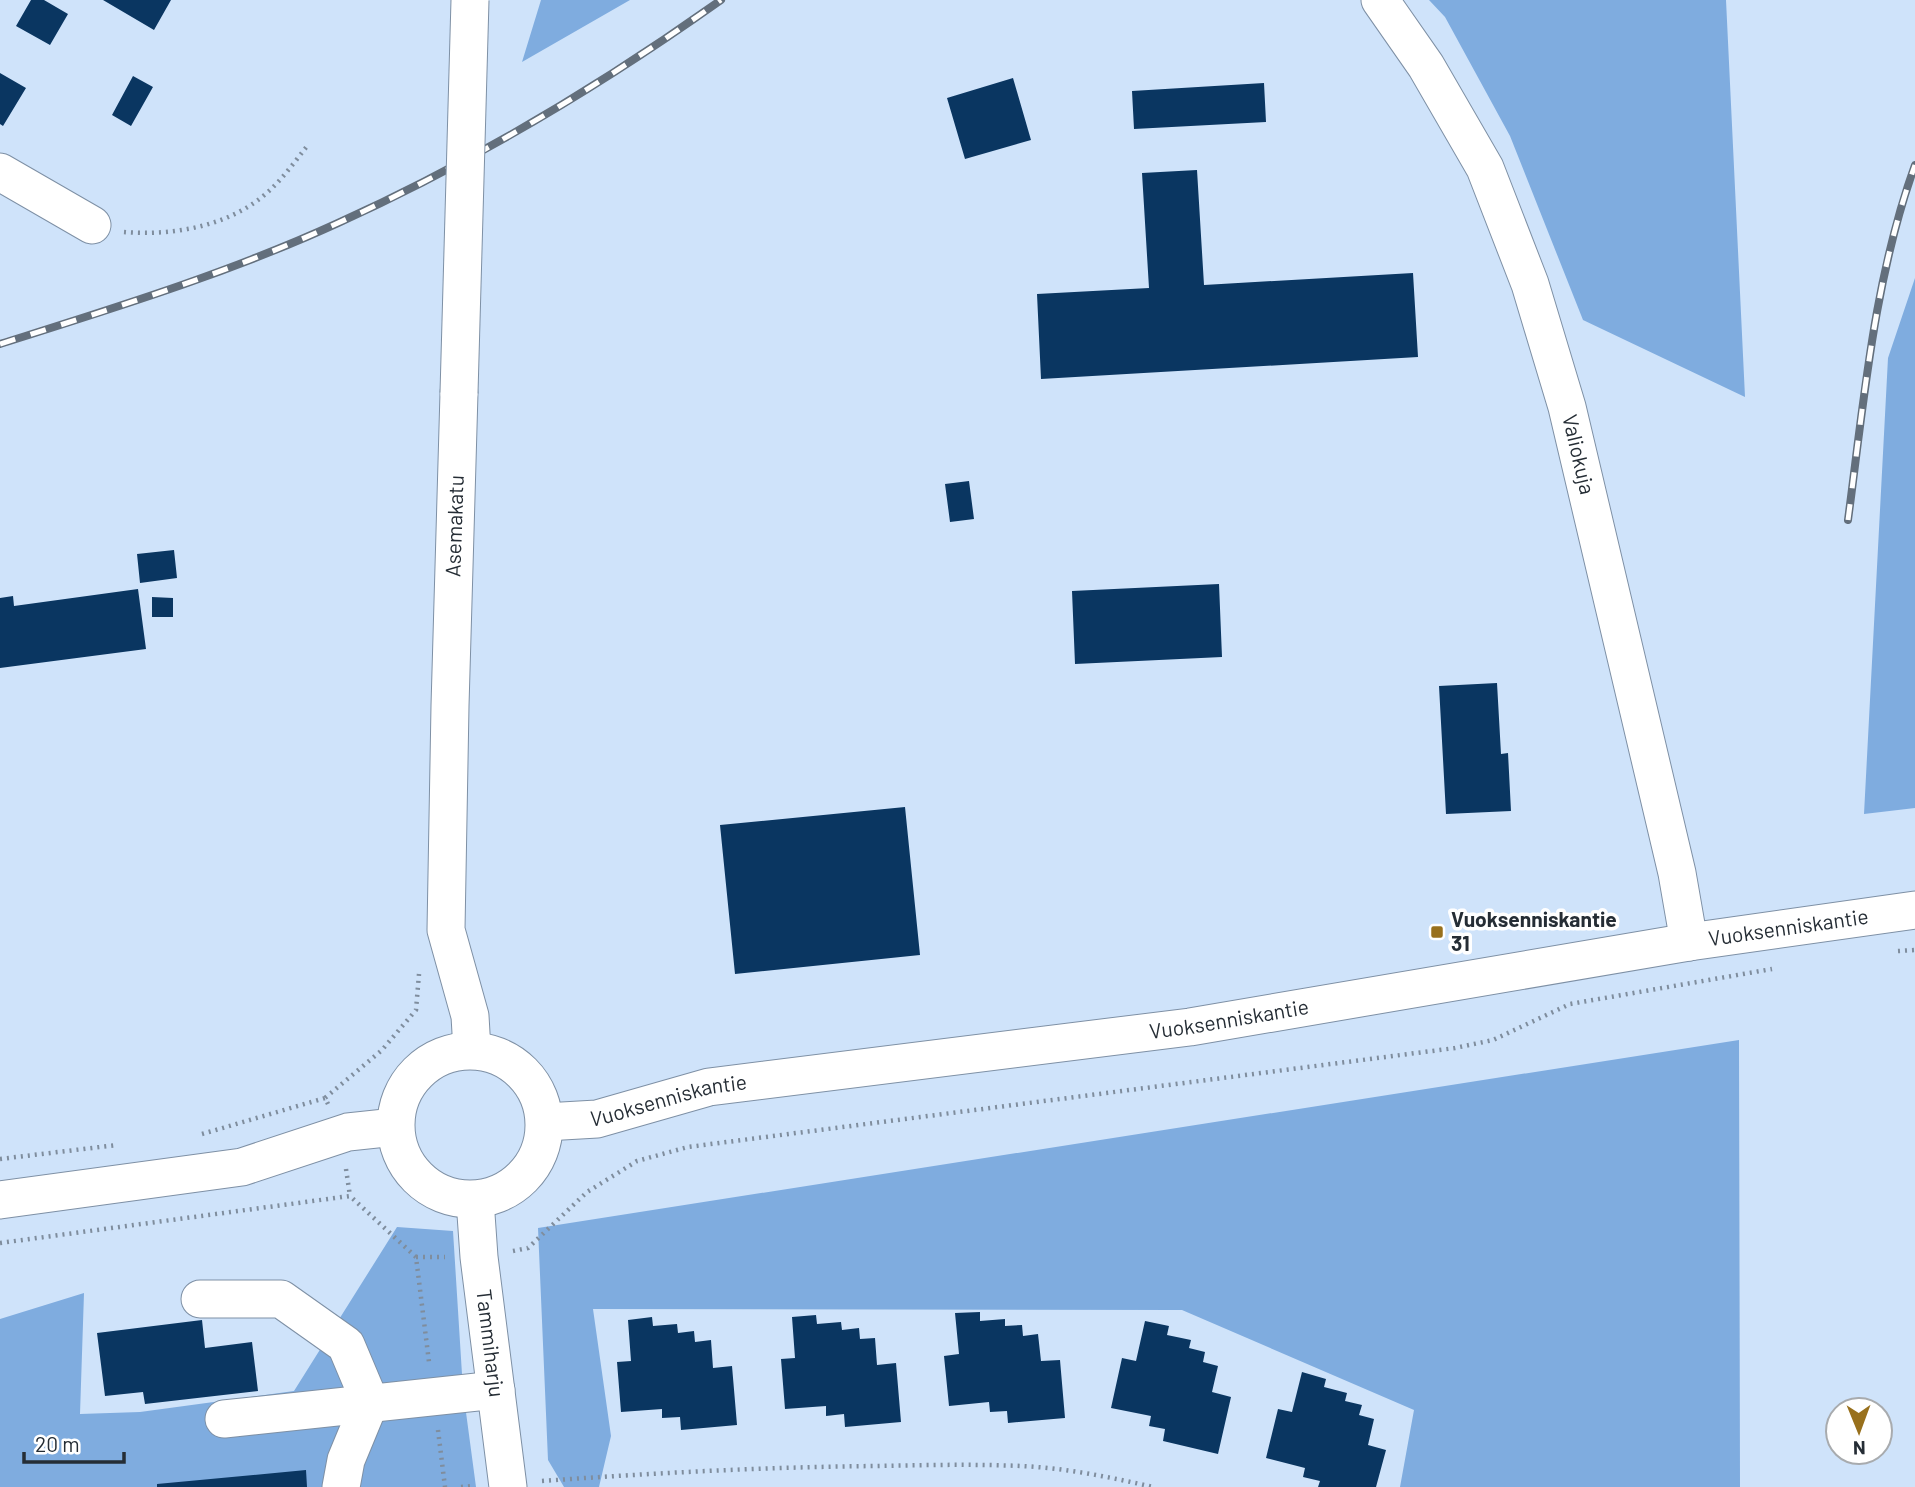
<svg xmlns="http://www.w3.org/2000/svg" width="1915" height="1487" viewBox="0 0 1915 1487" font-family="Barlow,sans-serif">
<style>
.forest{fill:#7facdf}
.building{fill:#0a3661}
.lines{fill:none;stroke-linecap:round;stroke-linejoin:round}
.minor-casing{stroke:#7e90a5;stroke-width:39}
.path{stroke:#7f8d9d;stroke-width:4.5;stroke-dasharray:2 5;stroke-linecap:butt}
.minor{stroke:#fff;stroke-width:37}
.rail-casing{stroke:#636f7c;stroke-width:8}
.rail{stroke:#fff;stroke-width:5;stroke-dasharray:16;stroke-linecap:butt}
.minor-bridge-casing{stroke:#7e90a5;stroke-width:39;stroke-linecap:butt}
.minor-bridge{stroke:#fff;stroke-width:37}
.poi-dot{fill:#98701c;stroke:#fff;stroke-width:2.5}
.labels{text-anchor:middle;stroke-width:7;stroke-linejoin:round;paint-order:stroke}
.street-label{font-size:21px;fill:#252d35;stroke:#fff}
.poi-label{font-size:21px;font-weight:bold;fill:#252d35;stroke:#fff;text-anchor:start}
</style>
<rect width="100%" height="100%" fill="#cfe3fa"/>
<path class="forest" d="M541 0H630L522 62Z
M1429 0H1726L1745 397 1583 320 1510 136 1445 17Z
M1915 278V808L1864 814 1888 358Z
M1739 1040 1740 1487H1400L1414 1410 1182 1310 593 1309 611 1436 599 1487H564L548 1460 538 1228Z
M397 1227 453 1231 463 1390 476 1487H0V1319L84 1293 80 1414 140 1412 294 1391Z"/>
<path class="building" d="M31 0H44L68 14 50 45 16 26Z
M103 0H171L154 30Z
M0 73 26 88 3 126 0 124Z
M133 76 153 87 131 126 112 115Z
M1013 78 1031 140 965 159 947 98Z
M1264 83 1266 122 1134 129 1132 91Z
M1197 170 1204 285 1413 273 1418 357 1041 379 1037 294 1149 288 1142 173Z
M969 481 974 519 950 522 945 484Z
M174 550 177 578 140 583 137 554Z
M1219 584 1222 657 1075 664 1072 591Z
M138 589 146 649 0 668V598L13 596 14 606Z
M152 597 173 598V617H152Z
M1497 683 1501 754 1508 753 1511 811 1446 814 1439 686Z
M905 807 920 955 735 974 720 825Z
M980 1312V1321L1005 1319V1326L1022 1325 1023 1336 1038 1334 1041 1361 1060 1360 1065 1418 1008 1423 1007 1411 990 1412 989 1402 949 1406 944 1356 959 1354 955 1313Z
M816 1315 817 1324 841 1322 842 1330 859 1328 860 1339 875 1338 877 1365 896 1363 901 1422 845 1427 844 1414 826 1416V1406L785 1409 781 1359 795 1358 792 1317Z
M652 1317 653 1326 677 1324 678 1333 694 1331 695 1342 711 1340 713 1368 732 1366 737 1425 681 1430 680 1417 662 1418V1409L621 1412 617 1362 631 1361 628 1320Z
M202 1320 205 1348 252 1342 258 1391 145 1404 143 1392 105 1396 97 1333Z
M1145 1321 1169 1326 1167 1335 1191 1340 1189 1348 1205 1352 1203 1362 1218 1366 1212 1392 1231 1397 1218 1454 1163 1441 1165 1429 1149 1426 1151 1416 1111 1408 1122 1358 1136 1361Z
M1302 1372 1326 1379 1324 1387 1347 1393 1345 1401 1362 1405 1359 1415 1374 1419 1368 1445 1386 1450 1376 1487H1318L1320 1481 1303 1477 1305 1468 1266 1458 1278 1409 1292 1412Z
M306 1470 307 1487H157V1484Z"/>
<g class="lines">
<defs>
<g id="minor">
<path id="s1" d="M1380 0 1426 66 1485 168 1530 284 1567 407 1677 873 1689 942"/>
<path d="M0 172 92 225"/>
<path d="M459 393 450 706 446 930 470 1016 472 1050"/>
<circle cx="470" cy="1125" r="74"/>
<path id="s2" d="M545 1122 597 1119 709 1087 1190 1027 1689 942 1915 910"/>
<path d="M0 1200 242 1167 348 1132 395 1127"/>
<path id="s3" d="M475 1200 479 1257 508 1487"/>
<path d="M200 1299H281L346 1345 370 1402 346 1460 341 1487"/>
<path d="M224 1419 496 1390"/>
</g>
</defs>
<use href="#minor" class="minor-casing"/>
<path class="path" d="M124 232C174 236 232 226 270 190 284 177 296 160 308 145
M1898 951 1915 950
M328 1104 325 1098 382 1050 416 1010 419 974
M202 1134 325 1098
M0 1159 117 1145
M346 1169 350 1196
M0 1243 350 1196 416 1257 429 1362
M513 1251 528 1248 587 1192 637 1161 688 1147 1455 1048 1493 1040 1570 1004 1772 969
M416 1257H445
M438 1430 445 1487
M542 1481C654 1473 765 1467 877 1466 925 1465 974 1464 1021 1466 1065 1468 1110 1477 1153 1487
M461 1487 474 1486"/>
<use href="#minor" class="minor"/>
<defs>
<path id="rail" d="M0 344C114 308 229 273 338 223 473 162 600 86 721 0
M1848 520C1864 400 1874 279 1915 165"/>
</defs>
<use href="#rail" class="rail-casing"/>
<use href="#rail" class="rail"/>
<defs>
<path id="minor-bridge" d="M459 393 470 0"/>
</defs>
<use href="#minor-bridge" class="minor-bridge-casing"/>
<use href="#minor-bridge" class="minor-bridge"/>
</g>
<rect class="poi-dot" x="1430" y="925" width="14" height="14" rx="3.5"/>
<g class="labels">
<g class="street-label">
<text dy="7" stroke="none"><textPath href="#s1" startOffset="500">Valiokuja</textPath></text>
<text transform="translate(455 526) rotate(-88)" y="7">Asemakatu</text>
<text dy="7" stroke="none"><textPath href="#s2" startOffset="1260">Vuoksenniskantie</textPath></text>
<text dy="7" stroke="none"><textPath href="#s2" startOffset="693">Vuoksenniskantie</textPath></text>
<text dy="7" stroke="none"><textPath href="#s2" startOffset="126">Vuoksenniskantie</textPath></text>
<text dy="7" stroke="none"><textPath href="#s3" startOffset="144">Tammiharju</textPath></text>
</g>
<g class="poi-label">
<text x="1451" y="927">Vuoksenniskantie<tspan x="1451" dy="24">31</tspan></text>
</g>
</g>
<g transform="translate(1859 1431) rotate(179)"><circle r="33" fill="#ffffff" stroke="#a8abae" stroke-width="2"/>
<path d="M0-5L12 26L0 18L-12 26Z" fill="#98701c"/>
<text y="-10" font-size="19" font-weight="bold" text-anchor="middle" fill="#252d35">N</text>
</g>
<path d="M24 1452v10h100v-10" fill="none" stroke="#252d35" stroke-width="3.5"/>
<text x="35" y="1452" font-size="21" fill="#252d35" stroke="#ffffff" stroke-width="5" paint-order="stroke">20 m</text>
</svg>
